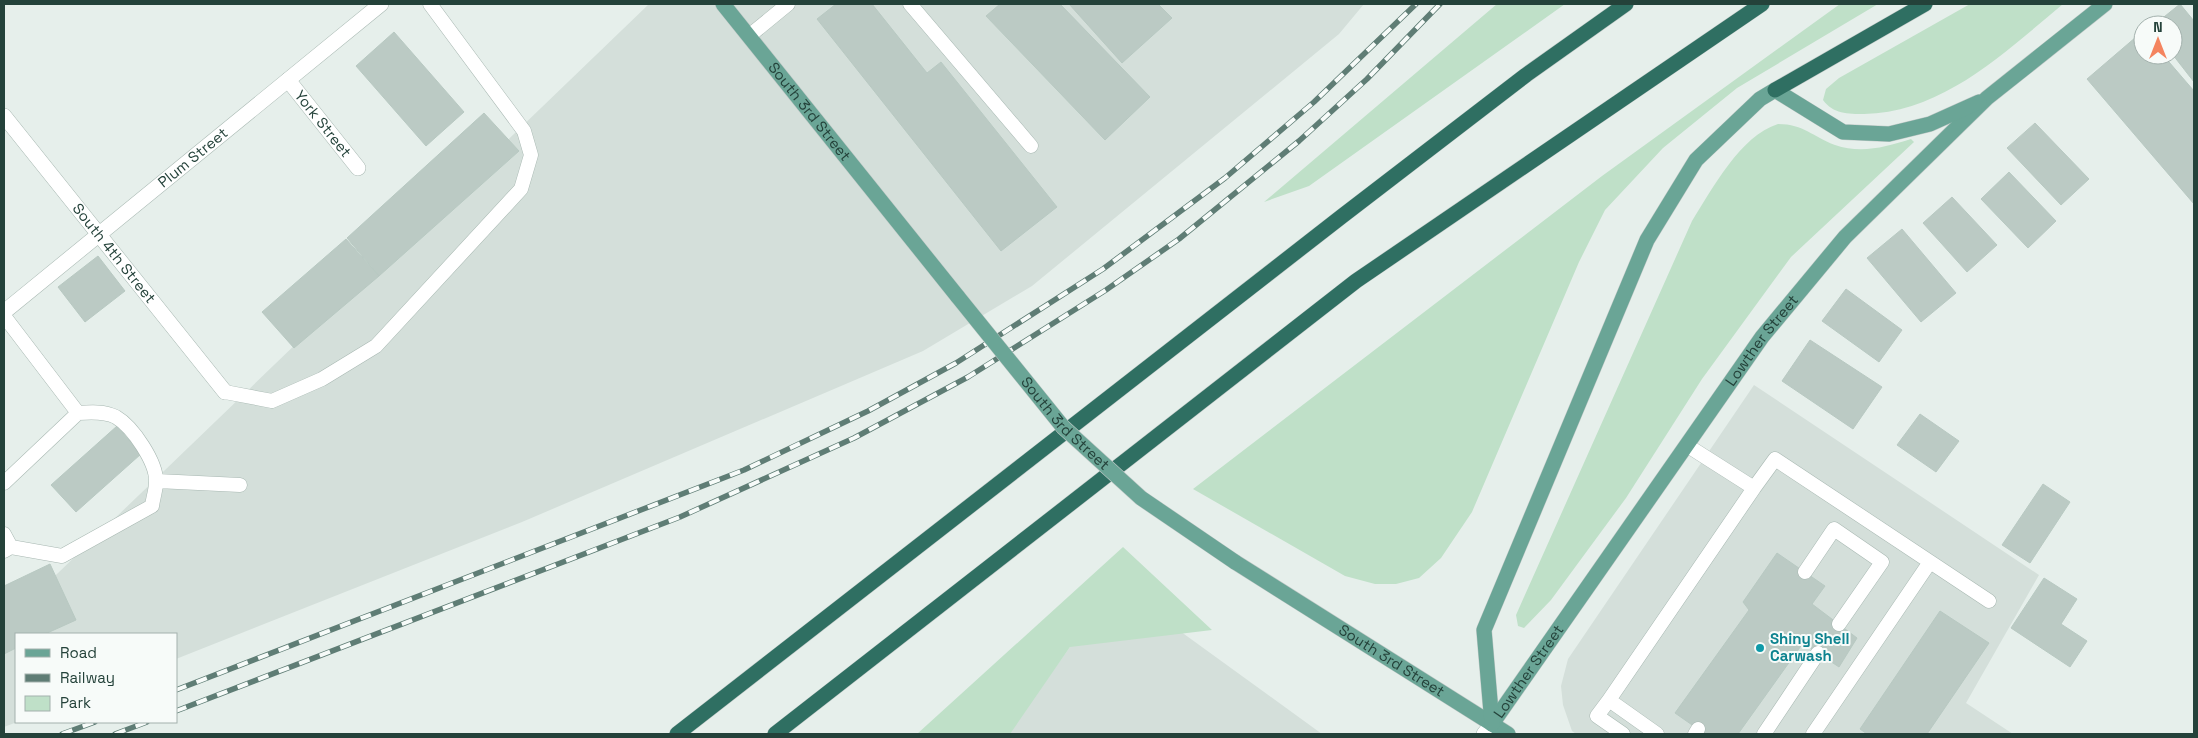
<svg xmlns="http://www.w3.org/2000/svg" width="2198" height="738" viewBox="0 0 2198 738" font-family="'Space Grotesk',sans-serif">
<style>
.built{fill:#d4dfda}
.green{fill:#bfe0c8}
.building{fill:#bbcac4;stroke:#b8c9c2}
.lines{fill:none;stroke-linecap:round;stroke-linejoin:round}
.service-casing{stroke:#a8b8b2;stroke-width:15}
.minor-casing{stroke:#a8b8b2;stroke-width:16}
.secondary-casing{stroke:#a4bbb3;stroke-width:16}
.primary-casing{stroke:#c2cac8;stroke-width:16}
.motorway-casing{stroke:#c2cac8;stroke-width:16}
.service{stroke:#fff;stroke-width:14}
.minor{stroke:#fff;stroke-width:15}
.secondary{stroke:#fff;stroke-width:15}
.primary{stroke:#6aa596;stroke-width:15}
.motorway{stroke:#2f6f62;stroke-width:15}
.rail-casing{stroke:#5f7d75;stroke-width:5.5}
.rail{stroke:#f7fbf9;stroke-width:4;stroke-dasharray:11;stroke-linecap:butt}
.primary-bridge-casing{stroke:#c2cac8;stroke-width:16;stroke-linecap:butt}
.primary-bridge{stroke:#6aa596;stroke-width:15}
.culture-dot{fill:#0f9aa8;stroke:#f7fbf9;stroke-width:2}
.labels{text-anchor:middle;stroke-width:4;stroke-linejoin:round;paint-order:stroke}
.street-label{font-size:15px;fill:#24423a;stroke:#f7fbf9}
.culture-label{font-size:15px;font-weight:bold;fill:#0d838f;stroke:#f7fbf9;text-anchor:start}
</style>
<rect width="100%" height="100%" fill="#e6efeb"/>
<path class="built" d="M649 4H1364L1339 34 1032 286 923 351 522 522 176 659V634H16L17 722 4 727V625Z
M1754 385 2039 575 1966 703 2013 734H1576L1572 731 1563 705 1561 686 1568 659Z
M1115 584 1322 734H1008Z"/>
<path class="green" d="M1497 4H1565L1309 186 1264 202Z
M1840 4H1878L1737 88 1663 148 1605 210 1579 262 1472 512 1441 558 1419 578 1396 584H1375L1345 576 1193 489 1602 176Z
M1970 4H2063C2005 52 1944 112 1864 114 1848 114 1833 114 1823 100L1826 89 1839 78Z
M1778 124C1804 124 1813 137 1835 145 1861 154 1886 147 1911 139L1914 142 1791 257 1702 379 1626 498 1551 600 1524 628 1518 626 1516 615 1692 221C1713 188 1740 136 1778 124Z
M1123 547 1212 630 1070 647 1010 734H917Z"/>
<path class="building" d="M836 4H872L927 73 941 62 1057 207 1001 251 817 19Z
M1000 4H1060L1150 97 1105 140 986 16Z
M1069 4H1158L1172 18 1122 63Z
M2180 4 2194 21V82L2173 55V25H2154Z
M2143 31V55H2163L2194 91V204L2087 79Z
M394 32 464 112 426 146 356 66Z
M484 113 519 151 379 276 347 238Z
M2035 123 2089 179 2061 205 2007 148Z
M2009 172 2056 221 2028 248 1981 199Z
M1952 197 1997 245 1967 272 1923 223Z
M1902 229 1956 293 1921 322 1867 258Z
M346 239 379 276 294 348 262 312Z
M98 256 125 291 85 322 58 287Z
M1846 289 1902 330 1879 362 1822 321Z
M1810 340 1882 387 1853 429 1782 381Z
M1920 414 1959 441 1936 472 1897 445Z
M117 426 141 454 76 512 51 485Z
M2043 484 2070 502 2030 563 2002 545Z
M1777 553 1825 586 1812 604 1857 638 1839 667 1803 643 1738 734H1705L1675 713 1749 610 1743 602Z
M50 564 76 620 45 634H16V648L4 654V586Z
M2044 578 2077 599 2061 624 2087 641 2070 667 2011 628Z
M1940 611 1989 643 1927 734H1867L1860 729Z"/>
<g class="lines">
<defs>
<path id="service" d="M910 4 1031 146
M749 36 788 4
M4 316 78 413C90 412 105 411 116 417 133 427 157 463 156 482 156 490 153 498 152 506L62 556 11 547 4 551
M225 392 272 401 322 379 376 346 521 189 531 155 524 131 430 4
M1688 446 1754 488 1775 459 1989 601
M157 481 240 485
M4 483 78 413
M4 534 11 547
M1805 572 1834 529 1882 562 1839 624
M1609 700 1754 488
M1623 734 1597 716 1609 700 1657 734
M1695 734 1698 729
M1764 734 1818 653
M1813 734 1930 562"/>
<g id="minor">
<path id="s1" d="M288 80 358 168"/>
<path id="s2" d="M4 116 225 392"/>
<path id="s3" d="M4 312 381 4"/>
</g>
<path id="secondary" d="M1484 734 1492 724"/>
<g id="primary">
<path id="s4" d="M723 4 958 297"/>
<path id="s5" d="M1235 562 1508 734"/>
<path id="s6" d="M1492 724 1762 337 1845 237 1987 98 2105 4"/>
<path d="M1492 724 1484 630 1647 240 1696 160 1760 99 1775 90 1843 132 1889 134 1930 124 1979 102"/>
</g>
<path id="motorway" d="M1775 90 1925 4
M677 734 1341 217 1526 75 1626 4
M775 734 1356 281 1762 4"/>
</defs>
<use href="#service" class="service-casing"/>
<use href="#minor" class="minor-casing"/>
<use href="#secondary" class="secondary-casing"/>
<use href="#primary" class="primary-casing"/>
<use href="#motorway" class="motorway-casing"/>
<use href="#service" class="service"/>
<use href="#minor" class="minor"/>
<use href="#secondary" class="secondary"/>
<use href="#primary" class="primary"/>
<use href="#motorway" class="motorway"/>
<defs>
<path id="rail" d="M176 690 744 470 868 411 956 363 1103 269 1225 178 1314 102 1416 4
M176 711 680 517 854 438 968 377 1106 290 1179 239 1299 141 1367 79 1440 4
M62 734 95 722
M115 734 147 722"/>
</defs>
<use href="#rail" class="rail-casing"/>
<use href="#rail" class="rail"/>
<defs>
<g id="primary-bridge">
<path id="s7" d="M958 297 1063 427 1141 498 1235 562"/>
</g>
</defs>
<use href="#primary-bridge" class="primary-bridge-casing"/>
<use href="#primary-bridge" class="primary-bridge"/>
</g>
<circle class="culture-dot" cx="1760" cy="648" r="5"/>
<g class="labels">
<g class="street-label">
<text dy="5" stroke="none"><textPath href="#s4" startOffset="138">South 3rd Street</textPath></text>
<text dy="5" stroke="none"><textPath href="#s1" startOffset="56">York Street</textPath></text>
<text dy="5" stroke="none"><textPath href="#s3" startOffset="244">Plum Street</textPath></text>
<text dy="5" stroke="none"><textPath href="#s2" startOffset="176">South 4th Street</textPath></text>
<text dy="5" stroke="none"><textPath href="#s6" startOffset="469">Lowther Street</textPath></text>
<text dy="5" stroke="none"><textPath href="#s7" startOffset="166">South 3rd Street</textPath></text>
<text dy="5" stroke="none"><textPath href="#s5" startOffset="185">South 3rd Street</textPath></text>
<text dy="5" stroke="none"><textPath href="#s6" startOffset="64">Lowther Street</textPath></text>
</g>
<g class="culture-label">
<text x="1770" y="644">Shiny Shell<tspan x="1770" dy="17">Carwash</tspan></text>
</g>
</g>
<rect width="2198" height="738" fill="none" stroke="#24423a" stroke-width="10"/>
<rect x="15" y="633" width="162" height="90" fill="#f7fbf9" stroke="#a3b1ad"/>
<rect x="25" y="649" width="25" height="8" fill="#6aa596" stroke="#a3b1ad"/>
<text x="60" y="658" font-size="15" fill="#24423a">Road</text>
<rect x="25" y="674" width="25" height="8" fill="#5f7d75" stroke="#a3b1ad"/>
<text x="60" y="683" font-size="15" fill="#24423a">Railway</text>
<rect x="25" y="696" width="25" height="15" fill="#bfe0c8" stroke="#a3b1ad"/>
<text x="60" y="708" font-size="15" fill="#24423a">Park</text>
<g transform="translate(2158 40)"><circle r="24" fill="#f7fbf9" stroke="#a3b1ad"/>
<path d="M0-4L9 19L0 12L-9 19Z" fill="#f4845f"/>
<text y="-8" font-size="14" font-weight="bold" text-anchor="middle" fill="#24423a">N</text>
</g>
</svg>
